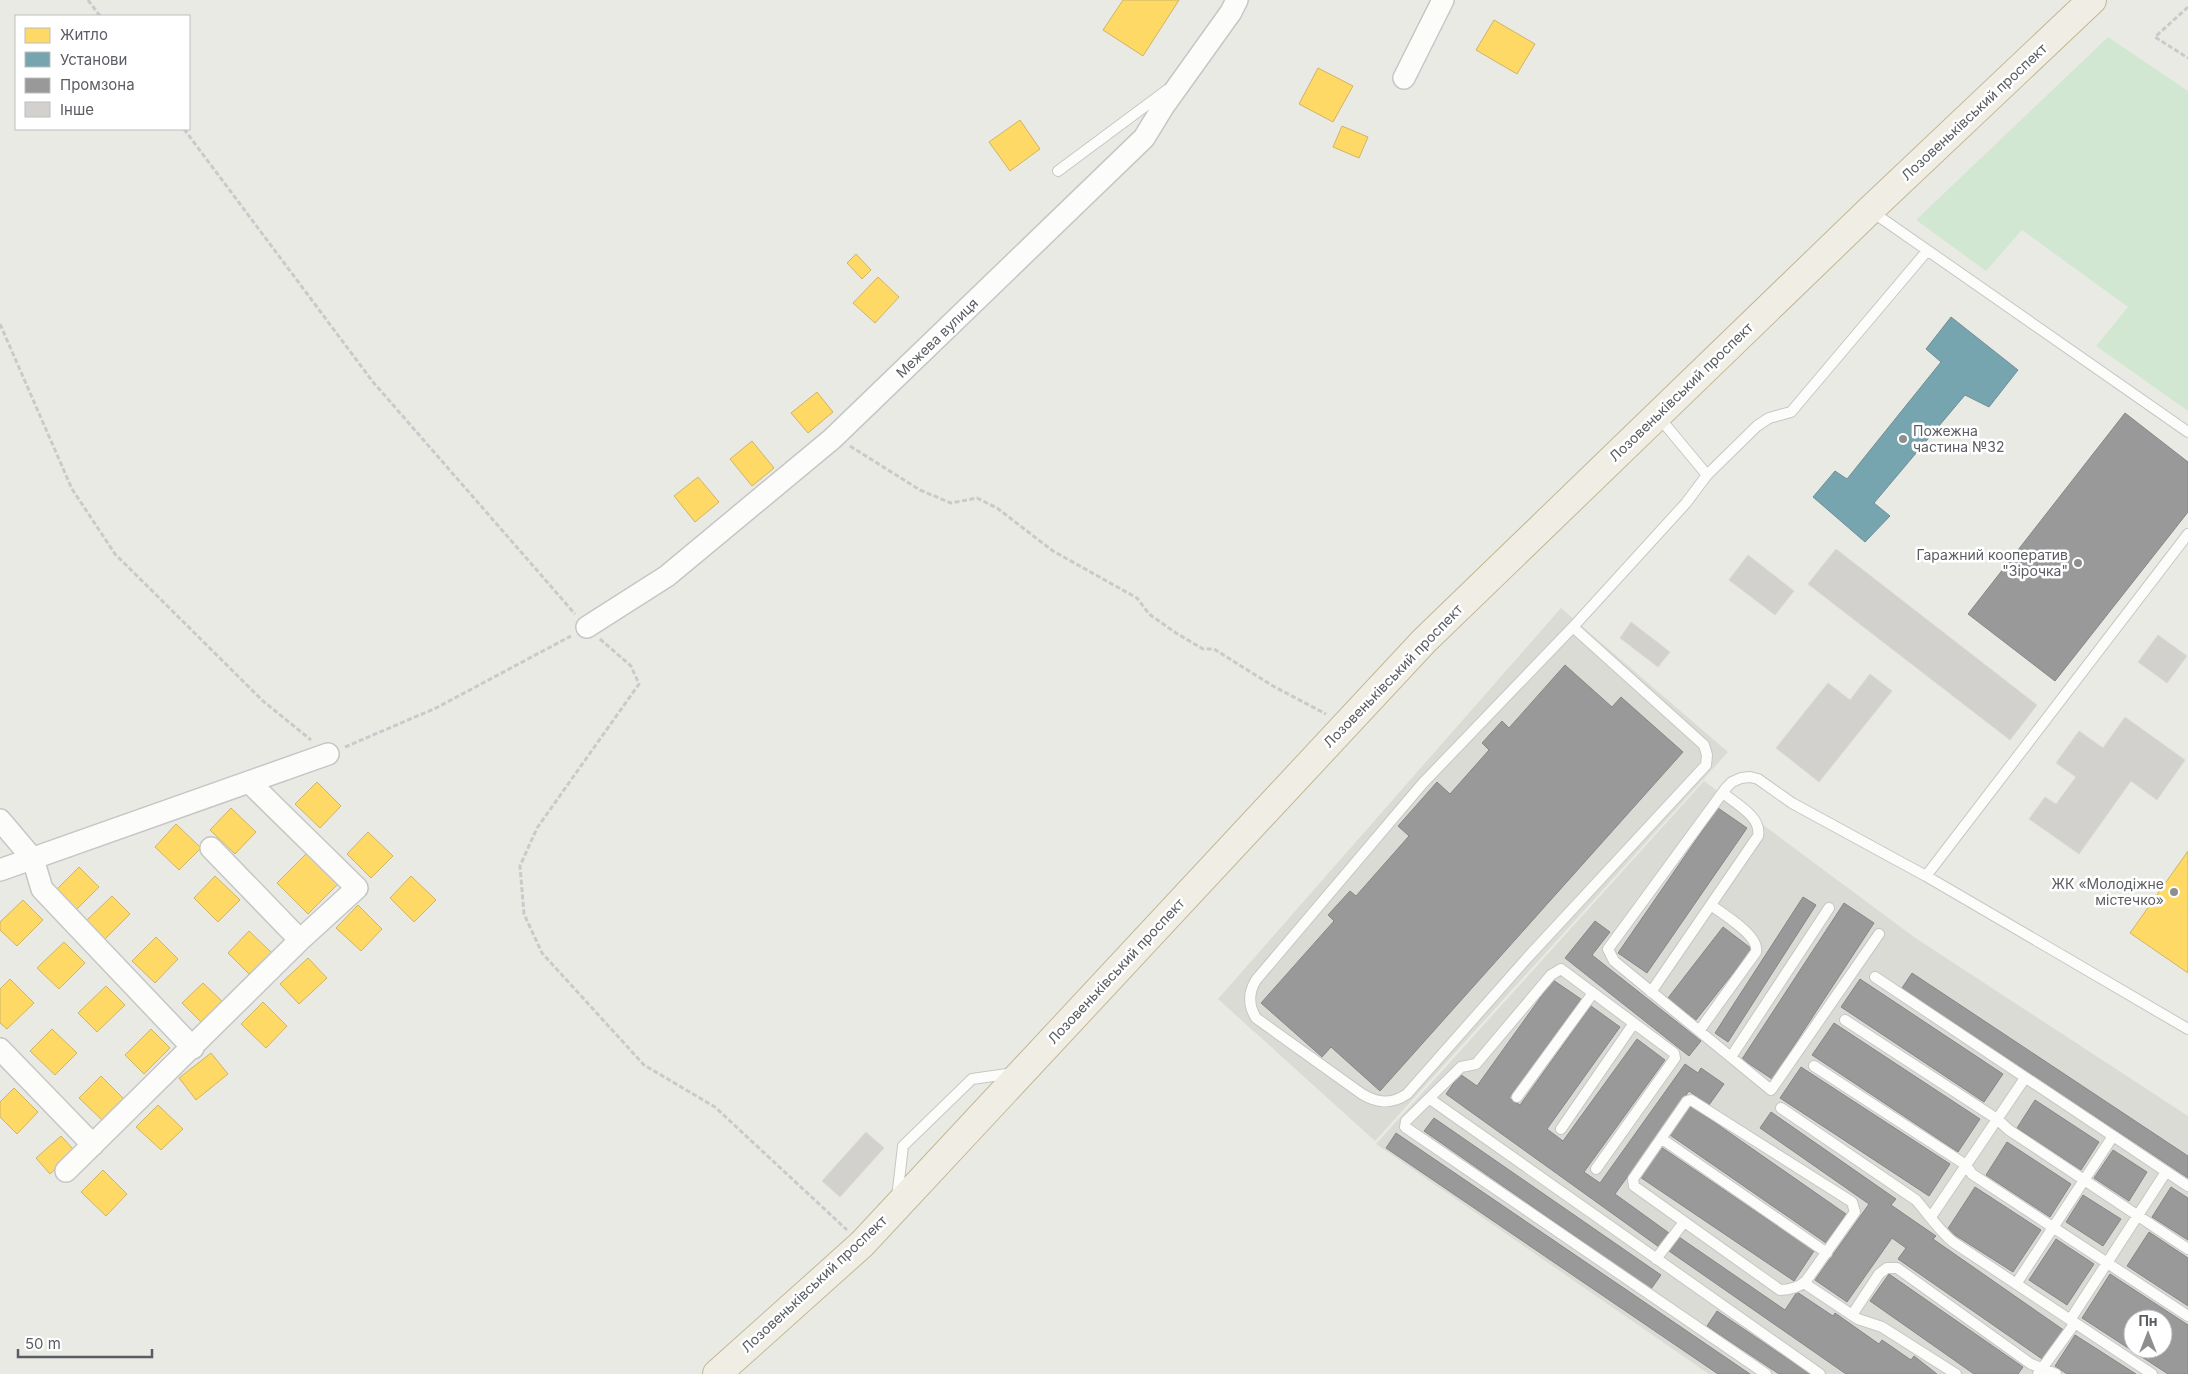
<svg xmlns="http://www.w3.org/2000/svg" width="2188" height="1374" viewBox="0 0 2188 1374" font-family="Inter,sans-serif">
<style>
.industrial{fill:#dbdbd6;fill-rule:evenodd}
.green{fill:#d2e7d2}
.homes{fill:#ffd966;stroke:#ceb465}
.public{fill:#76a5af;stroke:#6e8f98}
.industry{fill:#999;stroke:#868788;fill-rule:evenodd}
.building{fill:#d2d1ce;stroke:#dad9d4}
.lines{fill:none;stroke-linecap:round;stroke-linejoin:round}
.service-casing{stroke:#c6c7c5;stroke-width:12}
.minor-casing{stroke:#c6c7c5;stroke-width:24}
.trunk-casing{stroke:#c0b894;stroke-width:30}
.path{stroke:#c7cbca;stroke-width:3;stroke-dasharray:5 2.5;stroke-linecap:butt}
.service{stroke:#fcfcfb;stroke-width:10}
.minor{stroke:#fcfcfb;stroke-width:21}
.trunk{stroke:#f0eee4;stroke-width:28}
.poi-dot{fill:#8c8e90;stroke:#fff;stroke-width:2}
.labels{text-anchor:middle;stroke-width:5;stroke-linejoin:round;paint-order:stroke}
.street-label{font-size:14px;fill:#5a5d62;stroke:#fff}
.poi-label{font-size:14px;fill:#5a5d62;stroke:#fff;text-anchor:end}
</style>
<rect width="100%" height="100%" fill="#eaeae5"/>
<path class="industrial" d="M1561 608 1728 752 1375 1141 1218 999Z
M1704 781 1914 937 2188 1116V1374H1709L1376 1144ZM2133 1319H2163V1349H2133Z"/>
<path class="green" d="M2108 37 2188 91V411L2096 346 2128 307 2022 230 1986 271 1916 220Z"/>
<path class="homes" d="M1123 0H1179L1143 56 1103 30Z
M1494 20 1535 44 1517 74 1476 50Z
M1318 68 1353 86 1333 122 1299 104Z
M1020 120 1040 149 1010 171 989 142Z
M1342 126 1368 137 1359 158 1333 147Z
M856 254 871 270 862 279 847 263Z
M878 277 899 297 875 323 853 303Z
M817 392 833 412 808 433 791 413Z
M752 441 774 468 752 486 730 459Z
M698 477 719 502 695 522 674 496Z
M317 782 341 806 320 828 295 804Z
M231 808 256 832 235 854 210 830Z
M176 824 201 848 179 870 155 847Z
M368 832 393 856 371 878 347 854Z
M2188 851V973L2130 933Z
M308 852 339 883 308 914 277 883Z
M79 867 99 887 74 912 54 892Z
M215 876 240 900 218 922 194 898Z
M411 876 436 900 414 922 390 898Z
M112 896 130 914 105 939 86 921Z
M23 900 43 920 17 946 0 930V922Z
M358 905 382 929 361 951 336 928Z
M249 931 274 955 252 977 228 953Z
M156 937 178 959 155 983 132 961Z
M64 942 85 963 59 989 37 968Z
M308 958 327 978 299 1004 280 984Z
M10 979 34 1003 7 1029 0 1023V989Z
M203 983 225 1004 204 1025 182 1003Z
M106 986 125 1005 97 1032 78 1013Z
M263 1002 287 1026 266 1048 241 1024Z
M52 1029 77 1053 55 1075 30 1051Z
M151 1029 170 1048 144 1074 125 1055Z
M211 1053 228 1074 196 1100 179 1078Z
M101 1076 125 1100 104 1122 79 1098Z
M14 1088 38 1112 17 1134 0 1117V1102Z
M158 1105 183 1129 161 1150 136 1127Z
M61 1136 75 1151 50 1174 36 1158Z
M103 1170 127 1194 106 1216 81 1192Z"/>
<path class="public" d="M1951 317 2018 370 1989 407 1965 395 1874 503 1890 516 1865 542 1813 497 1835 471 1847 479 1941 362 1926 349Z"/>
<path class="industry" d="M2125 413 2188 462V512L2055 681 1968 614Z
M1565 665 1612 707 1621 697 1683 752 1380 1091 1331 1047 1322 1057 1261 1003 1334 921 1328 915 1350 891 1356 896 1409 836 1398 826 1437 782 1450 794 1489 750 1482 743 1502 721 1509 728Z
M1718 808 1747 828 1647 973 1618 953Z
M1803 897 1816 905 1728 1042 1715 1033Z
M1844 903 1874 923 1772 1079 1742 1059Z
M1595 921 1610 932 1592 955 1701 1041 1689 1056 1565 958Z
M1723 927 1752 949 1696 1020 1668 998Z
M1912 973 2188 1156V1178L1902 988Z
M1860 979 2003 1074 1984 1102 1841 1007Z
M1553 980 1581 999 1509 1098 1520 1105 1591 1006 1620 1027 1547 1129 1563 1141 1637 1039 1665 1060 1584 1172 1600 1183 1685 1064 1698 1073 1701 1068 1724 1084 1709 1105 1689 1091 1615 1194 1669 1233 1659 1247 1446 1094 1460 1074 1477 1086Z
M1834 1023 1980 1119 1958 1152 1812 1055Z
M1801 1067 1950 1164 1929 1196 1780 1098Z
M2035 1100 2099 1142 2081 1170 2017 1128Z
M1691 1106 1846 1214 1826 1243 1670 1135Z
M1771 1112 1896 1199 1891 1205 1936 1236 1933 1239 2065 1331 2045 1361 1898 1259 1906 1248 1892 1238 1847 1302 1815 1280 1869 1204 1760 1128Z
M1434 1118 1661 1275 1651 1289 1424 1131Z
M1396 1133 1750 1374H1718L1386 1148Z
M2007 1142 2071 1184 2050 1217 1986 1175Z
M1661 1147 1814 1251 1794 1281 1640 1177Z
M2113 1150 2147 1172 2129 1201 2094 1178Z
M1975 1187 2041 1230 2013 1272 1947 1230Z
M2171 1187 2188 1198V1240L2152 1217Z
M2083 1195 2121 1219 2103 1246 2066 1222Z
M2149 1232 2188 1258V1306L2127 1266Z
M1679 1237 1785 1310 1797 1292 1833 1316 1835 1313 1879 1344 1882 1340 1911 1360 1914 1356 1937 1374H1846L1669 1251Z
M2056 1239 2094 1264 2067 1305 2029 1280Z
M1889 1274 2023 1367 2018 1374H1974L1870 1301Z
M2110 1274 2188 1325V1374H2168L2082 1318ZM2133 1319H2163V1349H2133Z
M1717 1311 1810 1374H1779L1707 1326Z
M2075 1335 2136 1374H2067L2055 1366Z"/>
<path class="building" d="M1836 549 2037 705 2010 740 1808 584Z
M1748 555 1794 591 1775 615 1729 580Z
M1631 622 1670 652 1658 667 1620 638Z
M2158 635 2187 656 2167 683 2138 662Z
M1870 674 1892 691 1819 782 1776 748 1828 683 1850 700Z
M2125 717 2185 760 2157 800 2131 781 2079 854 2029 819 2045 797 2056 804 2076 777 2056 763 2079 731 2103 748Z
M866 1132 884 1148 840 1197 822 1181Z"/>
<g class="lines">
<defs>
<path id="service" d="M1058 171 1167 90
M1871 211 2188 432
M1658 416 1707 475
M1573 627 1704 745 1707 755 1706 765 1528 957 1407 1094C1391 1105 1377 1103 1362 1094L1256 1018C1248 1005 1248 993 1256 980L1423 783 1573 627 1686 503 1707 475 1757 426 1769 418 1791 412 1927 251
M1926 876 2188 534
M1879 934 1771 1090 1614 961 1608 949 1726 788 1732 782 1741 778 1750 777 1758 779 1792 803 1926 876 2188 1029
M1875 977 2188 1186
M1651 992 1758 836C1762 817 1736 804 1723 793
M1845 1020 1997 1119 2009 1130 2188 1249
M1699 1031 1756 952C1760 936 1724 915 1711 905
M1731 1057 1829 908
M1814 1066 1966 1165 1972 1174 2188 1316
M1517 1097 1593 993
M1430 1099 1820 1374
M1691 1100 1852 1202 1855 1212 1806 1281C1798 1288 1790 1290 1780 1290L1634 1186 1633 1179 1687 1101Z
M1781 1108 1916 1200C1929 1215 1938 1229 1953 1242L2152 1374
M1561 1129 1634 1023
M1662 1139 1827 1253
M1596 1169 1675 1058 1674 1053 1561 969 1551 975 1476 1064 1461 1067 1406 1121 1405 1127 1766 1374
M897 1198 903 1146 972 1079 1014 1073
M1931 1217 2025 1078
M1656 1259 1684 1222
M1804 1283 1858 1319 1882 1327 1956 1374
M2016 1284 2113 1136
M1852 1315 1879 1274 1887 1268H1897L2031 1364 2056 1374
M2070 1320 2166 1172
M2038 1374 2075 1323"/>
<path id="minor" d="M1404 78 1443 0
M587 627 667 576 832 439 1144 138 1163 107 1231 12 1237 0
M0 820 33 859 42 889 193 1048
M211 848 300 940
M0 870 328 754
M0 1049 93 1145
M66 1171 300 940 357 888 249 782"/>
<path id="trunk" d="M717 1374 862 1244 1424 641 1870 210 2092 0"/>
</defs>
<use href="#service" class="service-casing"/>
<use href="#minor" class="minor-casing"/>
<use href="#trunk" class="trunk-casing"/>
<path class="path" d="M88 0 100 16
M2188 7 2155 37 2188 58
M184 129 373 382 575 614
M0 324 72 489 115 554 263 701 311 740
M850 446 920 490 951 503 977 498 997 508 1053 551 1137 598 1149 614 1176 633 1203 649H1214L1273 686 1326 714
M600 639 631 666 639 684 537 828 520 866 524 914 542 953 644 1065 715 1107 847 1230
M345 747 436 708 571 636"/>
<use href="#service" class="service"/>
<use href="#minor" class="minor"/>
<use href="#trunk" class="trunk"/>
</g>
<g class="poi-dot">
<circle cx="1903" cy="439" r="5"/>
<circle cx="2078" cy="563" r="5"/>
<circle cx="2174" cy="892" r="5"/>
</g>
<g class="labels">
<g class="street-label">
<text transform="translate(1974 112) rotate(-43)" y="5">Лозовеньківський проспект</text>
<text transform="translate(937 338) rotate(-44)" y="5">Межева вулиця</text>
<text transform="translate(1681 392) rotate(-44)" y="5">Лозовеньківський проспект</text>
<text transform="translate(1393 676) rotate(-46)" y="5">Лозовеньківський проспект</text>
<text transform="translate(1116 971) rotate(-47)" y="5">Лозовеньківський проспект</text>
<text transform="translate(814 1284) rotate(-43)" y="5">Лозовеньківський проспект</text>
</g>
<g class="poi-label">
<text x="1913" y="436" text-anchor="start">Пожежна<tspan x="1913" dy="16">частина №32</tspan></text>
<text x="2068" y="560">Гаражний кооператив<tspan x="2068" dy="16">"Зірочка"</tspan></text>
<text x="2164" y="889">ЖК «Молодіжне<tspan x="2164" dy="16">містечко»</tspan></text>
</g>
</g>
<rect x="15" y="15" width="175" height="115" fill="#ffffff" stroke="#bdbec0"/>
<rect x="25" y="28" width="25" height="15" fill="#ffd966" stroke="#bdbec0"/>
<text x="60" y="40" font-size="15" fill="#5a5d62">Житло</text>
<rect x="25" y="52" width="25" height="15" fill="#76a5af" stroke="#bdbec0"/>
<text x="60" y="65" font-size="15" fill="#5a5d62">Установи</text>
<rect x="25" y="78" width="25" height="15" fill="#999999" stroke="#bdbec0"/>
<text x="60" y="90" font-size="15" fill="#5a5d62">Промзона</text>
<rect x="25" y="102" width="25" height="15" fill="#d2d1ce" stroke="#bdbec0"/>
<text x="60" y="115" font-size="15" fill="#5a5d62">Інше</text>
<g transform="translate(2148 1334)"><circle r="24" fill="#ffffff" stroke="#bdbec0"/>
<path d="M0-4L9 19L0 12L-9 19Z" fill="#8c8e90"/>
<text y="-8" font-size="14" font-weight="bold" text-anchor="middle" fill="#5a5d62">Пн</text>
</g>
<path d="M18 1349v8h134v-8" fill="none" stroke="#5a5d62" stroke-width="2.5"/>
<text x="25" y="1349" font-size="15" fill="#5a5d62" stroke="#ffffff" stroke-width="4" paint-order="stroke">50 m</text>
</svg>
